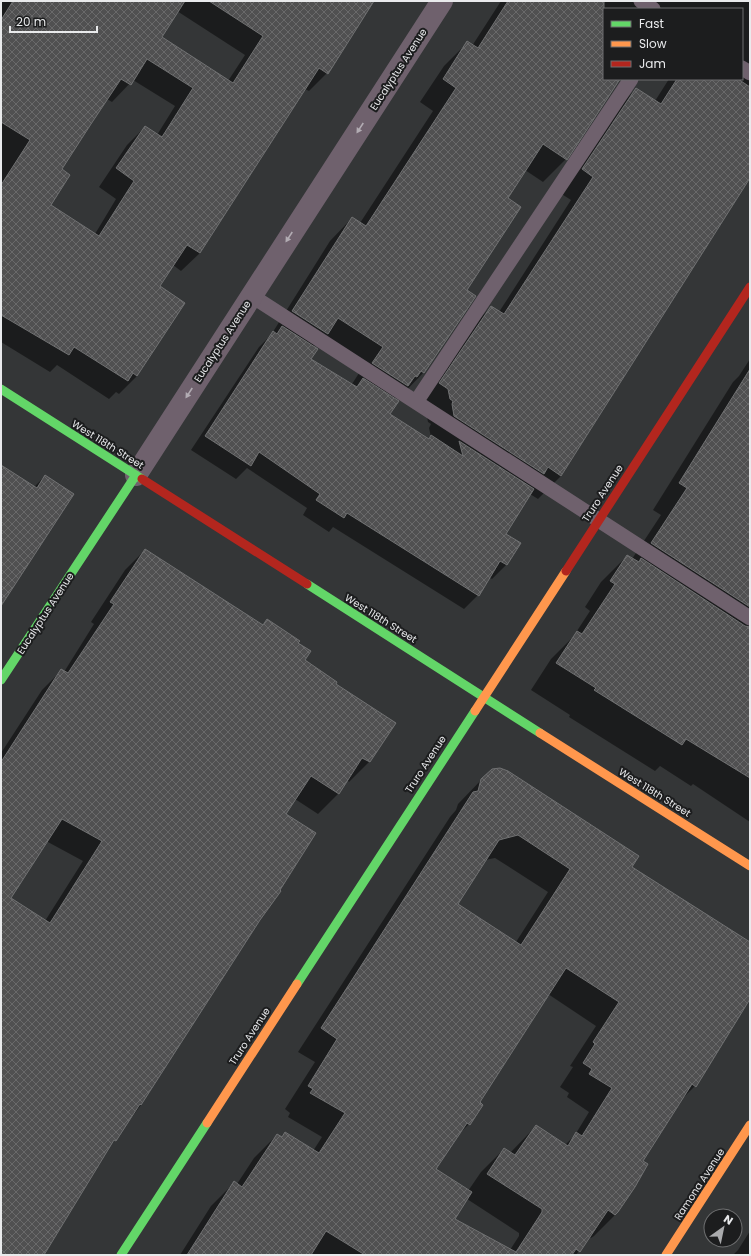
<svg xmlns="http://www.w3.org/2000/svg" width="751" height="1256" viewBox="0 0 751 1256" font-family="Poppins,sans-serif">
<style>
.shadow{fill:#0007;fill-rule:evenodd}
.building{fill:url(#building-cross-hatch);stroke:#707172;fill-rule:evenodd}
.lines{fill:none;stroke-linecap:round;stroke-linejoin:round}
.lane{stroke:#6f616d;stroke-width:15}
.street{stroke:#6f616d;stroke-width:22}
.fast{stroke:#63d668;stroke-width:9}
.slow{stroke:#ff974d;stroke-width:9}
.jam{stroke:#b3261e;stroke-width:9}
.oneway{fill:#b2acb3}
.labels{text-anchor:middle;stroke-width:4;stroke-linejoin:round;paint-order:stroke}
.street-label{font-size:10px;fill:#e9eaec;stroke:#1c1d1e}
</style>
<defs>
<pattern id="building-cross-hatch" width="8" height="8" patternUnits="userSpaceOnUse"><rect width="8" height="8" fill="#505051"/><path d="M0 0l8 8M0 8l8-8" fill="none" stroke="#69696a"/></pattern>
</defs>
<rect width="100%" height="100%" fill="#343637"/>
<path class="shadow" d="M1 1H373L327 73 309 91 305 89 200 253 181 271 173 265 159 287 184 303 137 376 119 394 116 392 109 399 57 365 50 372 1 342ZM177 11 245 55 228 81 160 37ZM133 80 175 106 157 135 145 127 127 145 99 187 116 199 95 234 50 205 60 170 107 99 112 102Z
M501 1H750V177L561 476 538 499 530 494 505 534 507 564 492 579 489 577 478 595 464 609 333 527 329 532 303 515 307 508 247 468 236 479 191 450 259 347 271 335 330 241 352 218 360 223 433 111 420 102 444 66 467 43 472 46ZM604 9H742V79H669L655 101 636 89 613 112 560 193 571 200 499 312 491 307 468 330 417 406 426 412 428 422 431 424 429 428 431 437 428 440 389 414 394 400 399 395 401 396 423 373 474 296 465 291 506 199 525 170 543 182 566 159 619 79H604ZM318 343 361 370 352 384 310 359 313 347Z
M750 359V822L693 784 691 786 660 766 655 771 569 717 570 715 531 690 551 659 573 637 590 611 585 607 601 582 627 556 632 559 661 515 653 510 733 382 739 376Z
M1 466 34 487 45 476 1 604Z
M145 550 262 626 267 621 297 643 304 660 334 684 394 723 369 762 349 782 347 780 338 794 318 814 295 799 285 814 141 1105 110 1146 41 1255H1V753L42 690 62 670 64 672 94 624 91 622 125 570ZM46 841 83 861 45 921 10 898Z
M486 775 750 943V998L695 1086 681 1100 641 1161 618 1212 594 1236 591 1238 589 1236 576 1255H180L211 1206 234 1183 237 1184 254 1158 277 1135 281 1137 286 1133 313 1151 322 1137 288 1117 290 1113 285 1109 315 1062 298 1052 450 817 456 810 458 804ZM495 858 548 892 516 942 457 904 485 860ZM548 994 596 1026 570 1066 573 1067 560 1087 569 1093 567 1097 589 1112 575 1135 565 1145 536 1126 510 1153 504 1149 481 1172 468 1191 435 1170 456 1137 469 1124 478 1103ZM467 1199 519 1233V1236L510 1250 454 1219Z
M750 1231V1255H733L738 1250Z"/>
<path class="building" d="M13 1H185L162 37 233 83 263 36 209 1H374L328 74 319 68 200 253 187 245 160 286 185 303 137 376 133 373 128 381 74 347 69 355 1 315V185L30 140 1 122V20ZM147 59 193 88 162 137 145 126 116 168 134 181 99 236 51 205 70 175 62 169 91 124 121 79 131 85Z
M508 1H604V79H620L567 160 543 144 508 198 521 207 467 290 476 296 424 373 421 371 417 377 415 376 408 386 372 363 383 347 338 318 328 334 292 311 352 217 366 226 456 88 443 79 467 41 478 48Z
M677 79H738L750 87V178L561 476 548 467 544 474 454 416 452 404 453 401 450 399 448 389 439 383 491 306 504 314 593 177 582 169 636 88 661 104Z
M282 326 318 349 311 359 357 387 363 378 399 401 390 414 429 439 431 435 463 456 459 441 534 489 506 534 521 543 507 565 500 561 479 596 347 513 344 518 316 500 320 494 259 452 251 466 205 436 273 331 277 334Z
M750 369V607L651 543 687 488 679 483Z
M1 465 37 488 45 475 74 494 1 606Z
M145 549 263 625 267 619 300 641 298 643 311 651 305 660 337 682 336 684 396 723 370 762 362 758 339 794 311 776 286 814 316 833 280 890 281 891 260 920 141 1105 140 1104 116 1141 114 1140 44 1255H1V762L61 669 68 673 114 604 110 602ZM62 819 102 841 50 923 11 898Z
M627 555 639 562 641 558 745 626 750 627V778L686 739 682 745 594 690 596 688 556 663 577 631 582 634 615 584 610 581Z
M500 768 508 771 639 856 632 867 750 942V999L696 1087 692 1084 643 1161 648 1164 635 1187 618 1212 615 1215 608 1210 580 1252 576 1249 572 1255H365L326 1231 311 1255H187L234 1181 242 1187 277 1134 282 1137 285 1132 319 1153 345 1113 310 1093 313 1089 308 1086 337 1039 321 1028 473 792 478 791 481 779 492 769ZM518 835 570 869 521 945 458 904 499 840ZM566 968 619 1002 593 1042 595 1044 583 1063 592 1069 589 1074 612 1088 582 1136 576 1132 568 1146 536 1125 515 1155 504 1148 487 1174 542 1209V1212L516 1252 455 1219 472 1192 436 1169 467 1123 470 1125 483 1105 480 1102Z"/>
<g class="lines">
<path class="lane" d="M641 1 653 9
M742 68 750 73
M252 296 750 618
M416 402 631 79"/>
<path class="street" d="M136 475 442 1"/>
<path class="fast" d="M1 389 142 479
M307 584 540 733
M1 680 136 475
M297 984 475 711
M121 1255 207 1123"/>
<path class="slow" d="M475 711 566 571
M540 733 750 866
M207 1123 297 984
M666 1255 750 1125"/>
<path class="jam" d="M142 479 307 584
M566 571 750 287"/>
</g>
<defs><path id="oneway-solid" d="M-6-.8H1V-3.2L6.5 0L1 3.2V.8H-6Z"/></defs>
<g class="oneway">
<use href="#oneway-solid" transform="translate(360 128) rotate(123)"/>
<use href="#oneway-solid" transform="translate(289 237) rotate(123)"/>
<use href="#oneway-solid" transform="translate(189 393) rotate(123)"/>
</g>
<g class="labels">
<g class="street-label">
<text transform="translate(398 69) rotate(-57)" y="4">Eucalyptus Avenue</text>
<text transform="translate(222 341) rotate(-57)" y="4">Eucalyptus Avenue</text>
<text transform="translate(108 444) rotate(32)" y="4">West 118th Street</text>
<text transform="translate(602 493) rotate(-57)" y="4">Truro Avenue</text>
<text transform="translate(45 613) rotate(-57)" y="4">Eucalyptus Avenue</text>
<text transform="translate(381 618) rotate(32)" y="4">West 118th Street</text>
<text transform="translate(425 764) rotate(-57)" y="4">Truro Avenue</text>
<text transform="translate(655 792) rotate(32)" y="4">West 118th Street</text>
<text transform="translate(249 1036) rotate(-57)" y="4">Truro Avenue</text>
<text transform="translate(699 1184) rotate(-57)" y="4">Ramona Avenue</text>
</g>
</g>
<rect width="751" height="1256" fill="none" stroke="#e9eaec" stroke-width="4"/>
<rect x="603" y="8" width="140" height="72" fill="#1c1d1e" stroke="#6e6f70"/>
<rect x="611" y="21" width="20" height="6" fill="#63d668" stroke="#6e6f70"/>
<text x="639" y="28" font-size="12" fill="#e9eaec">Fast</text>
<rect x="611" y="41" width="20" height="6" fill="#ff974d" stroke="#6e6f70"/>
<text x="639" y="48" font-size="12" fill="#e9eaec">Slow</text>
<rect x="611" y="61" width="20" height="6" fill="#b3261e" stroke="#6e6f70"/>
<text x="639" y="68" font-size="12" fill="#e9eaec">Jam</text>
<g transform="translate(723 1228) rotate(33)"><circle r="19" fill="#1c1d1e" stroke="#6e6f70"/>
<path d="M0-3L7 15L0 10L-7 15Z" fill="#aaabad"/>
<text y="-6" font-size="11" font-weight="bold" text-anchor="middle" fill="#e9eaec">N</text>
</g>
<path d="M10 26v6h87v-6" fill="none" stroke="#e9eaec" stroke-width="2"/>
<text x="16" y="26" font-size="12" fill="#e9eaec" stroke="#1c1d1e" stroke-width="3" paint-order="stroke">20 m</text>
</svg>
